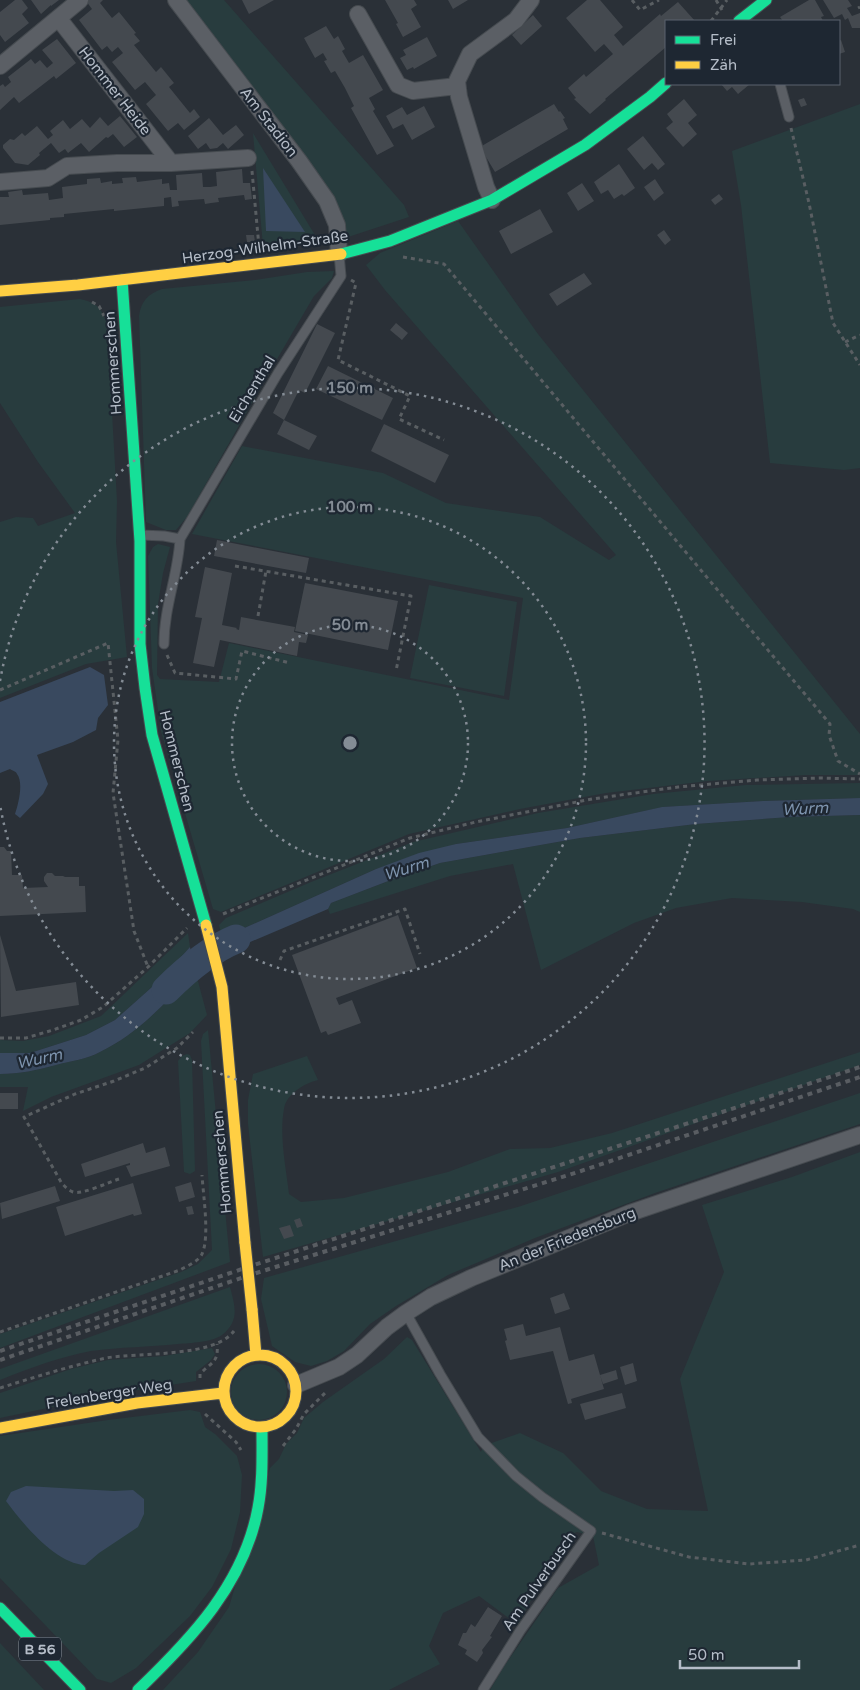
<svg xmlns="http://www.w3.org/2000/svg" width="860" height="1690" viewBox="0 0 860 1690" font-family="'Varela Round',sans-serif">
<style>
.green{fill:#283c3e}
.water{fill:#39495f}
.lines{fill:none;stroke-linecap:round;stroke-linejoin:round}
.river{stroke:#39495f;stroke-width:29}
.building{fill:#44494f}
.lane-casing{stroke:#464b50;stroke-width:11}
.street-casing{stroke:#464b50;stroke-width:18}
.fast-casing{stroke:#464b50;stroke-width:13}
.slow-casing{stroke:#464b50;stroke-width:13}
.path{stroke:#595e62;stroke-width:3;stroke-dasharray:4 4;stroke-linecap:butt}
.lane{stroke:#5b5f65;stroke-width:9}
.street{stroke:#5b5f65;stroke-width:16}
.fast{stroke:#16e098;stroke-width:11}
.slow{stroke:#ffcf43;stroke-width:11}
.rail{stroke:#595d62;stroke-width:4;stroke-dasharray:5 5;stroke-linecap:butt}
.slow-bridge-casing{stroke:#464b50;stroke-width:13;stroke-linecap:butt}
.slow-bridge{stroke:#ffcf43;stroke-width:11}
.ring{fill:none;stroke:#848c95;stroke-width:2.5;stroke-dasharray:2.5 5}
.labels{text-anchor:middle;stroke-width:4.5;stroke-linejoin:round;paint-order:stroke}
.shield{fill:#1e2732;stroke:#88909b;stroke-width:1}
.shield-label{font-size:14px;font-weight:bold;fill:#b5bdc8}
.street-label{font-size:15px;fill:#b5bdc8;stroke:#1e2732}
.water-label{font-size:16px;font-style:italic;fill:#7e94ae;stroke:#1e2732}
.centre{fill:#848c95;stroke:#1e2732;stroke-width:2.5}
.ring-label{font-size:15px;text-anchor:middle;font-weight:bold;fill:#848c95;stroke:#1e2732;stroke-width:4.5;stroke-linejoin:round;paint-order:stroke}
</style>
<rect width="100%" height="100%" fill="#2a3037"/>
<path class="green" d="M183 0H224L404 205 409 217 342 239 341 223Z
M860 104V468L844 470 770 463 741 205 732 151Z
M253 133 318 240 263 246Z
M458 221 538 334 860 734V775H806L708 781 606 793 520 809 409 834 221 912 213 909 161 731 152 668 148 556 153 547 158 544 170 547 163 573 158 604 157 675 160 679 219 682 229 643 509 700 523 598 192 534 242 446 383 473 446 503 540 517 609 560 616 555 385 290 366 265 380 253Z
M334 271 332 278 314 296 270 371 187 517 176 530H166L146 522 139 316C141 301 148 294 162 289L255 280 307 272Z
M80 299C97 303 101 307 107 324L117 501 116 542 127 657 86 664 0 698V522L16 517 33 518 38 526 75 513 38 462 0 403V307Z
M429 585 517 602 504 696 410 678Z
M860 783V798L763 801 663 807 567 828 456 844 376 869 222 938 219 925 226 918 311 882 413 842 538 813 653 794 746 785Z
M860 815V912L853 909 802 902 732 898 676 908 634 923 541 970 513 864 450 876 330 914 328 909 331 903 391 880 440 863 580 838 696 824 790 817Z
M188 933 190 947 161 979 115 1020 86 1035 30 1053H0V1040L23 1041 49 1036 101 1016Z
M195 970 207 1015 190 1033 139 1065 51 1097 23 1111 28 1087H0V1074C19 1074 38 1070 56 1065 71 1061 87 1059 100 1052 139 1033 167 1002 195 970Z
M208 1030 230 1262 0 1348V1334L181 1272 198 1264 212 1250 201 1041 203 1034Z
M860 1052V1065L558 1172 263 1257 248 1124V1100L253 1074 307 1056 318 1080C305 1083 286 1094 284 1109 279 1135 286 1168 289 1194L301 1202 344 1198 448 1172 510 1149 550 1148 612 1133Z
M187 1054 190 1055 192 1060 195 1171 190 1174 184 1172 178 1061 182 1056Z
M860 1093V1124L655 1193 535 1238 448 1275 396 1306 370 1324 344 1351 327 1361 311 1366 295 1362 272 1346 261 1299 264 1278 521 1206Z
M860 1152V1690H490L505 1665 558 1588 599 1565 593 1536 577 1532 563 1538 518 1625 479 1596 443 1613 429 1646 440 1664 389 1690H163L198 1652 229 1607 270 1468 279 1459 286 1444 297 1433 304 1418 323 1402 384 1359 407 1337 412 1340 481 1452 483 1446 520 1433 563 1453 601 1491 647 1509 708 1511 680 1379 724 1272 702 1205 792 1177Z
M230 1287C235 1306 240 1321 222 1335 213 1342 190 1343 178 1344 149 1347 120 1347 91 1351 59 1357 30 1368 0 1380V1369Z
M212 1348 215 1354 211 1360 196 1372V1381L119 1393 0 1418V1393L71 1369 108 1360 164 1356Z
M231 1392a28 28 0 1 1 56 0a28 28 0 1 1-56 0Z
M190 1410 200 1412 205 1427 215 1434 237 1456 242 1475 240 1512 231 1549 212 1587 190 1616 136 1668 111 1683 97 1679 0 1578V1436L108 1420Z
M0 1643 44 1690H0Z"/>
<path class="water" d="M263 168 305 232 266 231Z
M90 667 104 675 108 705 98 718 96 730 73 742 37 755 48 784 43 794 20 818 15 814C18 805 24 783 17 774 16 771 13 771 10 769L0 773V702Z
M860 798V815L790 817 696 824 580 838 440 863 391 880 331 903 328 909 222 954V938L376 869 419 853 456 844 567 828 662 807 763 801Z
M190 947 195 970C167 1002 139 1033 100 1052 87 1059 71 1061 56 1065 38 1070 19 1074 0 1074V1053H30L86 1035 115 1020 161 979Z
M26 1486 114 1491 133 1490 144 1499V1514L138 1527 99 1553 85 1565C56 1564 22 1523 6 1501L11 1492Z"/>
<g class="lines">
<path class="river" d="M166 990C186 970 209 950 236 939"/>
</g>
<path class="building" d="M15 0H22L28 8 22 14 29 23 5 42 0 35V12Z
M31 0H59L51 6V5L41 14Z
M87 0H103L100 3 112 18 119 12 136 33 134 34 140 41 134 45 156 72 161 67 174 83 169 87 190 113 194 109 200 117 184 130 178 123 168 131 146 104 156 95 145 82 135 90 112 62 123 53 118 47 112 52 107 46 102 50 79 20 92 9 86 1Z
M242 0H274L249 14Z
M385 0H414L417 5 411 9 421 27 403 37 396 24 398 23Z
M448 0H468L453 9Z
M587 0H600L623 27 614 35 623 46 660 14 661 16 678 2 695 21H666V47L605 99 606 100 590 114 574 99 576 98 568 88 584 74 586 77 613 54 604 44 595 52 566 18Z
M809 0H815L824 16 821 17 823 21H783L780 17Z
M823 0H848L852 6 847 8 852 16 860 13V28H852L848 18 845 20 842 14 834 18Z
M533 15 542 26 521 45 512 35Z
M326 26 334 39 338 36 345 49 342 51 349 63 363 55 383 90 369 98 375 109 373 111 394 146 377 155 351 108 354 106 345 88 335 71 331 73 324 61 327 60 323 53 315 58 304 38Z
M427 37 437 56 414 69 413 67 407 70 400 58 406 55 403 50Z
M57 39 76 63 56 79 54 76 19 103 14 97 0 110V86L3 84 5 87 11 82 8 77 31 59 35 64 40 60 47 68 53 63 42 50Z
M841 40 845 52 839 54V41Z
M721 84H750L738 94 732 87 727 91Z
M804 98 807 105 801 107 798 100Z
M684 99 697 115 688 123 697 134 683 147 666 128 673 122 667 114Z
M554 104 559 112 560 111 565 118 563 119 568 129 495 172 480 147Z
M424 106 435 127 412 140 403 124 393 129 386 116 402 107 407 115Z
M120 116 137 137 124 147 113 134 108 138 106 137 89 152 81 143 68 153 65 149 59 153 51 143 39 153 40 155 28 165 15 163 3 148V145L10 139 14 140 22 133 25 136 37 126 48 139 53 135 50 131 63 120 70 129 82 119 90 128 100 117 108 126Z
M209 118 223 135 236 125 244 135 228 149 223 143 217 148 210 149 206 143 198 149 188 136Z
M643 136 665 164 658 170 652 163 644 170 627 149Z
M619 164 635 188 624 196 622 194 614 199 608 190 601 194 594 182Z
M242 169 243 183H250L252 199 245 200 244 195 218 198 219 202 211 203 205 204 204 199 178 201 179 206 172 207 171 197 164 198V206L114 211V209L64 214V217L50 218V220L0 225V197H9L8 192 22 190 23 195 48 193 49 200 63 198 62 187 87 184V179L100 178 101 183 112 181V184L123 183 122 178 136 177 137 182 162 179V184L169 183 170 190H177L176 175 202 173 203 187H210L217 186 216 172Z
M655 179 664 193 654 201 644 187Z
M582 183 594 201 578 211 567 193Z
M719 194 723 199 715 205 711 200Z
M540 209 553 232 511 254 499 231Z
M664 230 671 240 665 245 657 235Z
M246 235H254L255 242H247Z
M584 273 592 284 557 306 549 294Z
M396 323 408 333 402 340 390 330Z
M317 324 335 333 305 393 299 390 284 420 273 413Z
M328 366 393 398 382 420 316 389Z
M284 420 317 436 309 450 277 434Z
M384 424 449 455 435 483 371 451Z
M217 540 309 558 306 573 214 556Z
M205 567 232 573 222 625 237 628 236 629 239 630 241 617 295 627 294 632 308 635 306 643 299 642 297 656 220 640 214 667 193 663 202 618 195 617Z
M305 583 398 601 388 650 295 631Z
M0 847H4L7 851H11L12 875H22L23 888 48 887 44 881V877L47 873H52L55 876H63L65 877H79V886H85L86 912 0 916Z
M398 915 417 968 336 998 339 1005 352 1000 361 1023 328 1035 326 1031 321 1033 292 955Z
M0 935 16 991 76 982 79 1005 1 1017Z
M0 1093H18V1109H0Z
M143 1143 146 1153 165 1147 170 1166 131 1177 126 1166 130 1165V1163L85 1177 81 1164Z
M191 1182 195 1197 179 1202 175 1187Z
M133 1183 142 1214 134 1216 133 1214 65 1236 56 1207Z
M55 1186 60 1201 2 1219 0 1203Z
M192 1206 194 1214 188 1215 186 1207Z
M300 1218 303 1226 297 1228 294 1220Z
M290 1225 294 1236 284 1239 279 1228Z
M564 1293 570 1309 555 1314 550 1298Z
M523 1324 526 1336 560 1327 569 1361 594 1354 604 1389 571 1399 572 1403 568 1404 553 1351 510 1360 505 1341 507 1340 504 1329Z
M633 1363 637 1381 625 1385 620 1367Z
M616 1370 618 1379 603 1384 600 1375Z
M622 1393 626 1408 585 1420 580 1404Z
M488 1607 502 1616 490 1636 492 1637 482 1650 483 1653 477 1662 465 1654 467 1650 458 1645 463 1633H466L471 1624 475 1627Z"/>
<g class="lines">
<defs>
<path id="lane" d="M780 84 789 117
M141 535 164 536 180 539
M164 644C164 607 178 575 180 539L278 373 341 276 339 254
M406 1313 440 1374 478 1437 516 1476 542 1497 591 1531 520 1631 483 1690"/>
<path id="street" d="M176 0 299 161 327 201 337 225 339 254
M358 14 398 85 413 91 457 86
M59 19 171 163
M0 66 80 0
M0 182 48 178 67 166 117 163H171L248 158
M492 200 486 187 459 97 457 81 470 54 516 20 531 0
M296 1385 339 1367 357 1355 387 1327 406 1313 431 1297 471 1278 630 1213 860 1135"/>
<path id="fast" d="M739 21 766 0
M341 254 390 241 492 200 585 145 650 97 666 83
M122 280 140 541V644L145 688 152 735 206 925
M0 1608 80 1690
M138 1690C191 1639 244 1584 258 1508 263 1482 262 1455 262 1428"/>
<path id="slow" d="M0 291 78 285 341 254
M206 925 222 987 245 1243
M252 1309 256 1355
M224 1391a36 36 0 1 1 72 0a36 36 0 1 1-72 0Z
M0 1428 137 1403 223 1393"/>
</defs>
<use href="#lane" class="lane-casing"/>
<use href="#street" class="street-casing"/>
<use href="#fast" class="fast-casing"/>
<use href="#slow" class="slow-casing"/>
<path class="path" d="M632 0 640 10 659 0
M716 0 722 10
M858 8 860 7
M711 21 727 0
M791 128 809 203 833 323 860 365
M252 171 259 247
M403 257 444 264 830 724 829 735 838 761 860 774
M351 280 356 283 338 360 410 396 399 419 444 440
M92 302 99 306 104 316
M845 342 860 335
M235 566 411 596 396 671
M258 616 266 571
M167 655 175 673 236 679 242 651 290 663
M0 690 108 643 118 740 113 793 134 931 148 967
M223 914 410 838 476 822 592 799 678 787 757 780 819 778 860 779
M280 960 284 951 405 909 420 954
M0 1038H26L53 1030 81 1020 103 1007 148 967 187 928
M119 1179C109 1182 82 1195 73 1192 68 1190 64 1186 61 1182L24 1117 75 1094 114 1081 145 1068 177 1048 193 1032
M0 1332 180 1270C187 1266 199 1261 202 1254 210 1237 203 1194 202 1175
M200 1378V1374C211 1362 219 1363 217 1344
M0 1388C35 1377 70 1366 106 1358 139 1352 214 1358 234 1331
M205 1414 236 1442 241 1450
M283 1446 296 1429 304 1414 327 1391
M602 1533 689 1557 749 1564 806 1560 860 1545"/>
<use href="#lane" class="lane"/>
<use href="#street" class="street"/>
<use href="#fast" class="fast"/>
<use href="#slow" class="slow"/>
<path class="rail" d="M0 1351 248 1267 860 1067
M0 1360 250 1275 581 1171 860 1077"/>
<defs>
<path id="slow-bridge" d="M245 1243 252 1309"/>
</defs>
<use href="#slow-bridge" class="slow-bridge-casing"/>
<use href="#slow-bridge" class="slow-bridge"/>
</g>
<g class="ring">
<circle cx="350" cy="743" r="118"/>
<circle cx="350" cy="743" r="236"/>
<path d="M0 681A355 355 0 1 1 0 805"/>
</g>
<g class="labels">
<rect class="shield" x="19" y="1637.5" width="42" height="23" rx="4"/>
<g class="shield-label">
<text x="40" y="1654">B 56</text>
</g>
<g class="street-label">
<text transform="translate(115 91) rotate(52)" y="5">Hommer Heide</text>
<text transform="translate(269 122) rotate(52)" y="5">Am Stadion</text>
<text transform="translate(265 247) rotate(-8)" y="5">Herzog-Wilhelm-Straße</text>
<text transform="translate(113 363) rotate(-94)" y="5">Hommerschen</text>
<text transform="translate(252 389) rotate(-59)" y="5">Eichenthal</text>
<text transform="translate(177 761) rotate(76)" y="5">Hommerschen</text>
<text transform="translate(222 1162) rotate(-95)" y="5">Hommerschen</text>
<text transform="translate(567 1239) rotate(-22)" y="5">An der Friedensburg</text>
<text transform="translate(109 1394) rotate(-9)" y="5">Frelenberger Weg</text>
<text transform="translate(539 1581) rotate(-55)" y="5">Am Pulverbusch</text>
</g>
<g class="water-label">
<text transform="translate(805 808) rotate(-3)" y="6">Wurm</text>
<text transform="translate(406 868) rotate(-17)" y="6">Wurm</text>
<text transform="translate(39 1058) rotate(-12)" y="6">Wurm</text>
</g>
</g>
<circle cx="350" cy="743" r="8" class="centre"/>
<g class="ring-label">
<text x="350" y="393">150 m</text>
<text x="350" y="512">100 m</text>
<text x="350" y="630">50 m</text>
</g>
<rect x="665" y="20" width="175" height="65" fill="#1e2732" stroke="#5a636e"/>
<rect x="675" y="36" width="25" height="8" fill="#16e098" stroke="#5a636e"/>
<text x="710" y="45" font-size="15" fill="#b5bdc8">Frei</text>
<rect x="675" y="61" width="25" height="8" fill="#ffcf43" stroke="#5a636e"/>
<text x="710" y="70" font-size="15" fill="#b5bdc8">Zäh</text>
<path d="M680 1660v8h119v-8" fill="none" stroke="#b5bdc8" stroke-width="2.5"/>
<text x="688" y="1660" font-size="15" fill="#b5bdc8" stroke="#1e2732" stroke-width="4" paint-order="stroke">50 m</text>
</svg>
